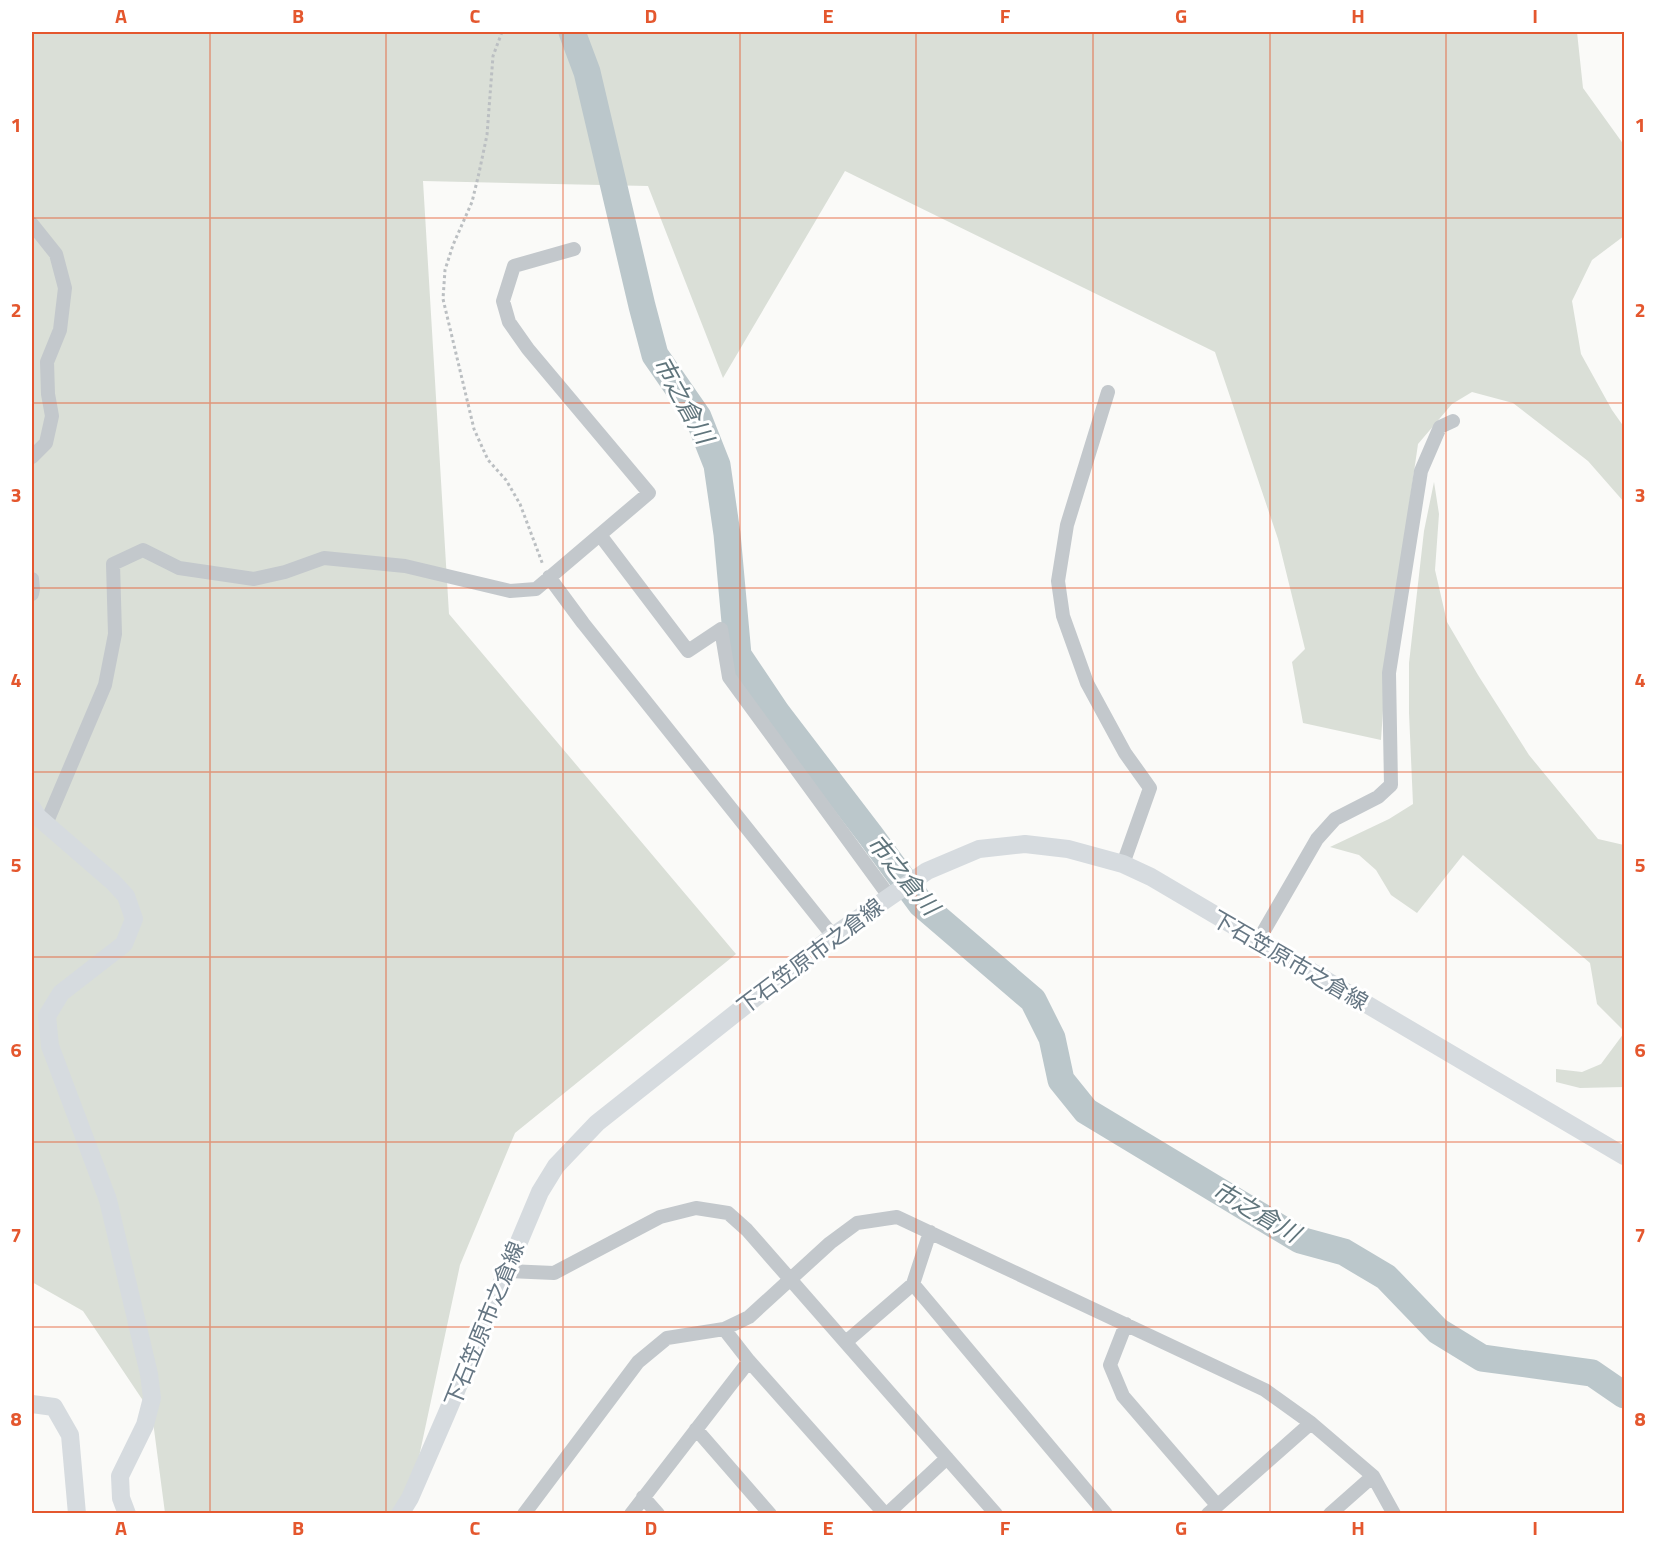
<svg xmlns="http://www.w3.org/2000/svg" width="1656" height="1545" viewBox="0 0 1656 1545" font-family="'Titillium Web','Noto Sans JP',sans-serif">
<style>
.green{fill:#dadfd7}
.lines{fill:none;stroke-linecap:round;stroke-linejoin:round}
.river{stroke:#bbc7cb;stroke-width:27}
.path{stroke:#bbbfc2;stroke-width:3;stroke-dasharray:3 3;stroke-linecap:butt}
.street{stroke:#c3c8cc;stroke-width:14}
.secondary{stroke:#d6dbdf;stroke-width:18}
.grid{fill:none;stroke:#e4572e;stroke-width:1.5;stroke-opacity:0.55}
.labels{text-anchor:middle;stroke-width:6;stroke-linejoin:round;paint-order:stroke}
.street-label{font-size:22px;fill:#657683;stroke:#fff}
.water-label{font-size:24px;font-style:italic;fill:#60757c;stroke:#fff}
.neatline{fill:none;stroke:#e4572e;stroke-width:2}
.grid-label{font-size:20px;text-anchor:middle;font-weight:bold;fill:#e4572e}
</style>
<rect width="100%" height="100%" fill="#fafaf8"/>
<path class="green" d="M32 32H1577L1583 88 1624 145V236L1592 260 1572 301 1581 354 1612 410 1624 427V502L1588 461 1513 403 1472 392 1452 404 1418 444 1386 666 1381 740 1303 723 1292 662 1305 649 1278 539 1215 352 845 171 723 378 648 186 423 181 449 614 736 954 515 1133 460 1265 407 1513H165L152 1414 83 1311 32 1282Z
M1434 482 1439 514 1435 570 1447 622 1478 675 1529 755 1598 839 1624 845V1031L1597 1004 1590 963 1463 855 1417 913 1391 895 1376 870 1359 855 1330 847 1389 819 1413 804 1409 713V663L1424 531Z
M1624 1033V1087L1580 1088 1556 1082V1069L1582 1072 1601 1064Z"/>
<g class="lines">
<path class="river" d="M572 32 587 72 642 306 655 355 698 417 717 465 727 534 738 655 777 713 871 836 921 904 1033 1000 1052 1038 1061 1080 1086 1111 1300 1240 1344 1252 1386 1277 1438 1331 1482 1358 1592 1373 1624 1395"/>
<path class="path" d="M502 32 493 56 487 135 479 173 472 202 453 245 445 270 443 299 474 429 488 460 506 480 520 504 543 565"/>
<path class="street" d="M32 224 56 254 65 288 60 330 47 362 48 394 52 416 46 443 32 457
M1108 392 1067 525 1058 581 1063 616 1087 683 1125 753 1150 788 1123 864
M600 535 688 651 721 629 729 677 889 896
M549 577 583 623 833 936
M32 579 33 589 32 594
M46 824 105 685 115 634 113 564 143 550 179 568 254 579 285 572 324 558 405 566 510 591 536 589 649 493 528 349 509 322 503 301 514 266 574 249
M1258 941 1317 839 1335 819 1378 797 1391 785 1389 673 1421 471 1440 427 1453 421
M506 1271 554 1273 660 1217 696 1208 728 1213 747 1230 996 1514
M913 1284 1106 1514
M1126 1324 1110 1365 1123 1396 1217 1505
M724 1329 749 1361 885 1514
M847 1341 913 1284 930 1232
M696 1429 770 1514
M643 1497 658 1514
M524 1514 638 1362 667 1338 724 1329 749 1317 830 1243 857 1223 897 1217 1265 1390 1311 1423 1373 1476 1394 1514
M631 1514 749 1361
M887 1514 947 1458
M1208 1514 1311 1423
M1330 1514 1373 1476"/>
<path class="secondary" d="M32 808 38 817 113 882 126 896 134 919 124 944 61 993 47 1016 50 1046 108 1200 149 1374 152 1398 145 1425 120 1476 121 1498 127 1514
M32 1404 54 1407 70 1435 77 1514
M400 1514 410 1498 446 1415 540 1192 556 1166 597 1123 833 936 927 871 979 849 1025 844 1068 849 1123 864 1151 877 1624 1156"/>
</g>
<path class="grid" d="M210 32V1514M386 32V1514M563 32V1514M740 32V1514M916 32V1514M1093 32V1514M1270 32V1514M1446 32V1514M32 218H1624M32 403H1624M32 588H1624M32 772H1624M32 957H1624M32 1142H1624M32 1327H1624"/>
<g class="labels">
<g class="street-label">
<text transform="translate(810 956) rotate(-37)" y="8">下石笠原市之倉線</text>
<text transform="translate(1290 960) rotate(30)" y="8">下石笠原市之倉線</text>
<text transform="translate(484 1324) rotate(-68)" y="8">下石笠原市之倉線</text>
</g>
<g class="water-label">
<text transform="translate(683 400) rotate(61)" y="8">市之倉川</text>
<text transform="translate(903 875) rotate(50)" y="8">市之倉川</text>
<text transform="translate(1256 1212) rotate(30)" y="8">市之倉川</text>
</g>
</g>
<rect width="1656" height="1545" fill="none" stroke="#ffffff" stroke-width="66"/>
<rect x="33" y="33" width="1590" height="1479" class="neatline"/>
<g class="grid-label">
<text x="121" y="23">A</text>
<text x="298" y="23">B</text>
<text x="475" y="23">C</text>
<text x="651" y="23">D</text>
<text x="828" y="23">E</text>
<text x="1005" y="23">F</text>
<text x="1181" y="23">G</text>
<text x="1358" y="23">H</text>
<text x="1535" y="23">I</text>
<text x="16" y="132">1</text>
<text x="1640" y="132">1</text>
<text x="16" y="317">2</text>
<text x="1640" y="317">2</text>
<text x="16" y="502">3</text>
<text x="1640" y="502">3</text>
<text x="16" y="687">4</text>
<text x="1640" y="687">4</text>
<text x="16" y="872">5</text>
<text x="1640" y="872">5</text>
<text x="16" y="1057">6</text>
<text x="1640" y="1057">6</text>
<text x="16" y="1242">7</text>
<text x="1640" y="1242">7</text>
<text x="16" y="1426">8</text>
<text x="1640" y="1426">8</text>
<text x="121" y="1535">A</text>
<text x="298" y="1535">B</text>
<text x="475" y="1535">C</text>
<text x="651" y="1535">D</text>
<text x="828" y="1535">E</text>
<text x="1005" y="1535">F</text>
<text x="1181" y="1535">G</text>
<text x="1358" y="1535">H</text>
<text x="1535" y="1535">I</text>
</g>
</svg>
